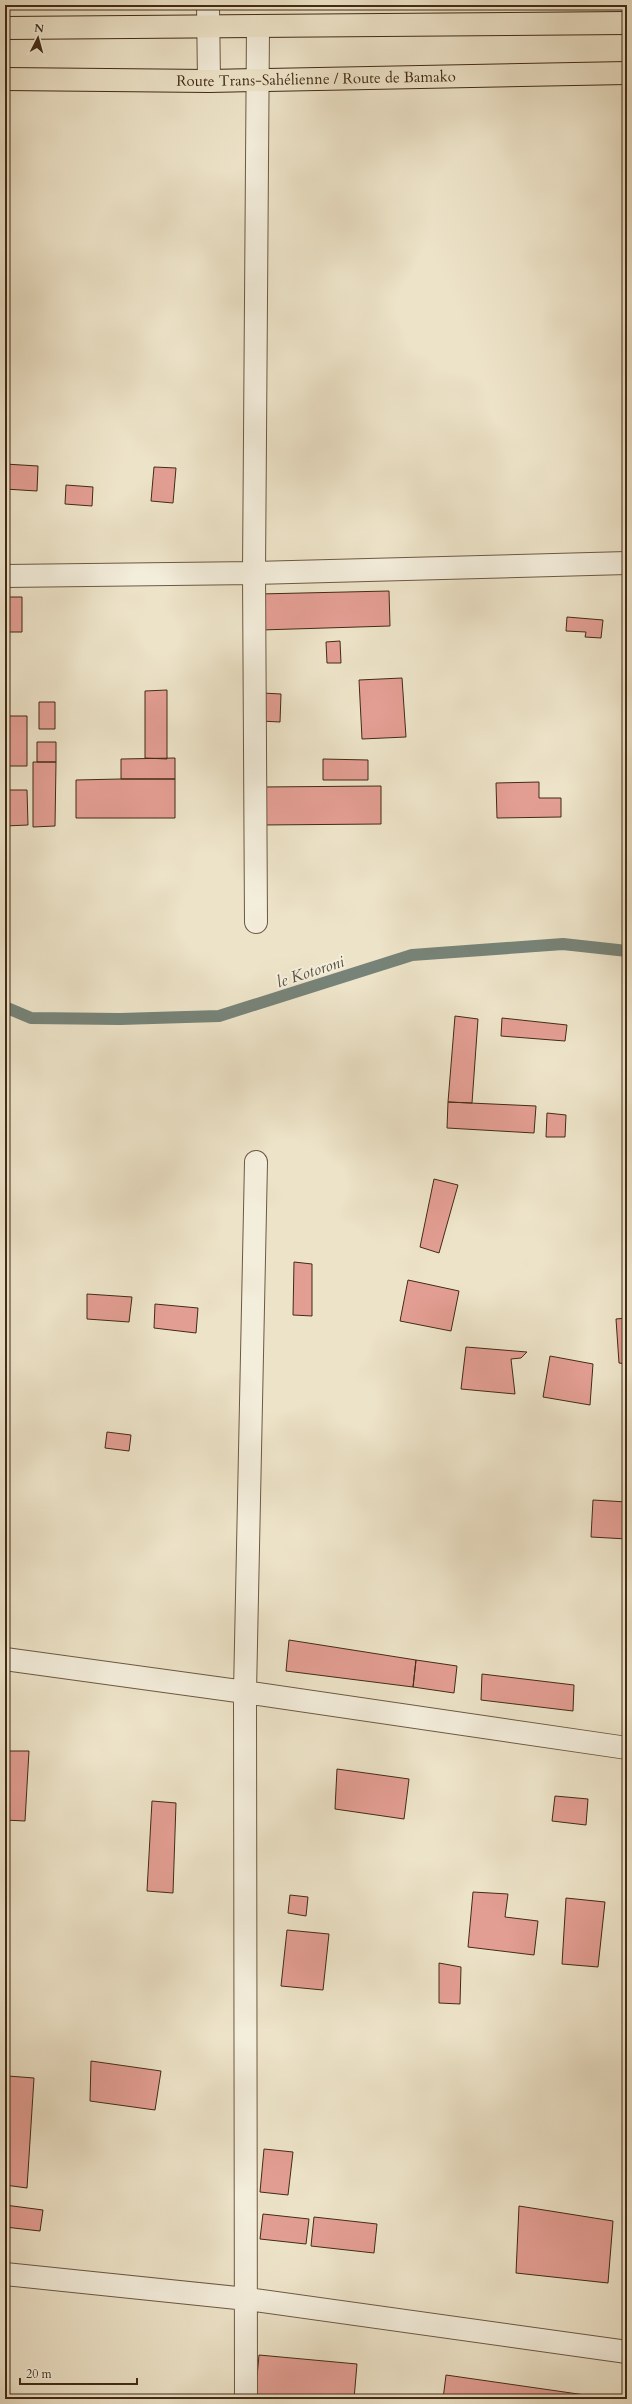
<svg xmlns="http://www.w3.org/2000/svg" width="632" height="2404" viewBox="0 0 632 2404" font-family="Cardo,serif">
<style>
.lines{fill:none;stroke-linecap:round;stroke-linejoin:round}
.stream{stroke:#778378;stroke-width:12}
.building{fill:#e39e93;stroke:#422b15}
.minor-casing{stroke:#6d5942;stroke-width:24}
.highway-casing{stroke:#422b15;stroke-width:24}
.minor{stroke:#f3eddb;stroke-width:22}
.highway{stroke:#ede3c8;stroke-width:22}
.labels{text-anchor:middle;stroke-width:4;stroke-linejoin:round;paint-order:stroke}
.street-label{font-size:15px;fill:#422b15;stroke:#f3eddb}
.water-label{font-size:16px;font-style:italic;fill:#58503e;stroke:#f3eddb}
</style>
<rect width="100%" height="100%" fill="#ede3c8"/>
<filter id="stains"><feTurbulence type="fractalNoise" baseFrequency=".005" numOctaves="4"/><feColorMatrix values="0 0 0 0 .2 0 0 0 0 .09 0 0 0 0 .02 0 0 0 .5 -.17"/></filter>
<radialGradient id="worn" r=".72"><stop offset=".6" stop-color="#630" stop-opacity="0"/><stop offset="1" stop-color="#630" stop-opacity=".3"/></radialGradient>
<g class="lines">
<path class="stream" d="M5 1007 31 1018 120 1019 219 1016 412 955 563 944 627 951"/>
</g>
<path class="building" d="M5 464 38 466 37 491 5 489Z
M154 467 176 468 173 503 151 501Z
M66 485 93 487 92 506 65 504Z
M389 591 390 626 261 630 259 594Z
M5 597H22V632H5Z
M567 617 603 620 601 638 585 637 586 632 566 631Z
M340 641 341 663H327L326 642Z
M402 678 406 737 362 739 359 680Z
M167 690V759L145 758V691Z
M262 693 281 694 280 722 260 721Z
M39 702H55V729H39Z
M5 716H27V766H5Z
M37 742H56V762H37Z
M175 758V779H121V759Z
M323 759 368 760V780H323Z
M33 762H56L55 826 33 827Z
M121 779H175V818H76V780Z
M539 782V798H561V817L497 818 496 783Z
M381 786V824L261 825V787Z
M5 790H27L28 825 5 826Z
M455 1016 478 1019 472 1103 448 1102Z
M502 1018 567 1025 565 1041 501 1036Z
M448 1102 536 1106 534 1133 447 1128Z
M547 1113 566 1115 565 1137H546Z
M434 1179 458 1185 439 1253 420 1247Z
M294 1262 312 1264V1316L293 1315Z
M408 1280 459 1291 451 1331 400 1321Z
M87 1294 132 1297 129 1322 87 1319Z
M155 1304 198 1308 196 1333 154 1328Z
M627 1318V1364L619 1363 616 1319Z
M466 1347 527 1352 521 1358 511 1359 515 1394 461 1389Z
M550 1356 593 1364 590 1405 543 1397Z
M107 1432 131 1435 129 1451 105 1448Z
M593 1500 627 1502V1539L591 1537Z
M289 1640 416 1660 413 1687 286 1671Z
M416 1660 457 1666 454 1693 413 1687Z
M482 1674 574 1685 573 1711 481 1700Z
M5 1751H29L25 1821 5 1820Z
M337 1769 409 1779 404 1819 335 1809Z
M555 1796 588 1799 586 1825 552 1821Z
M152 1801 176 1803 173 1893 147 1891Z
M473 1892 508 1894 505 1917 538 1921 534 1955 468 1947Z
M290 1895 308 1897 306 1916 288 1913Z
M566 1898 605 1902 598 1967 562 1964Z
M287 1930 329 1934 323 1990 281 1986Z
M439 1963 461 1967 460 2004 439 2003Z
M91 2061 161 2071 155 2110 90 2101Z
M8 2076 34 2078 27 2188 5 2185Z
M264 2149 293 2152 288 2195 260 2192Z
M5 2205 43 2210 40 2231 5 2227Z
M519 2206 613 2221 608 2283 516 2273Z
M263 2214 309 2219 306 2244 260 2239Z
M314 2217 377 2224 374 2253 311 2246Z
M259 2355 357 2364 354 2399H255Z
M446 2375 613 2399H443Z"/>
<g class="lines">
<defs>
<path id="minor" d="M208 5 209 81
M5 576 254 573 627 563
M256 922 254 573 258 26
M5 1659 245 1692 627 1748
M5 2274 247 2299 627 2352
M246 2399 245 1692 256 1162"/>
<g id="highway">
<path d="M5 28 627 23"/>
<path id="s1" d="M5 79 209 81 627 73"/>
</g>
</defs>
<use href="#minor" class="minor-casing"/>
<use href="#highway" class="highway-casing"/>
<use href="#minor" class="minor"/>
<use href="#highway" class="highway"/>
</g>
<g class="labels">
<g class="street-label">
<text dy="5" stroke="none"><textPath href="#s1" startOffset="311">Route Trans-Sahélienne / Route de Bamako</textPath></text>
</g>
<g class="water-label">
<text transform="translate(310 971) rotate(-18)" y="6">le Kotoroni</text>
</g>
</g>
<rect width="632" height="2404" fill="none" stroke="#ede3c8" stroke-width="20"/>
<rect x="6" y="6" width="620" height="2392" fill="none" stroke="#422b15" stroke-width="2"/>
<rect x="10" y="10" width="612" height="2384" fill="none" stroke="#422b15"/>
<g transform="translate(38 38) rotate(6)" stroke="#f3eddb" stroke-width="3" paint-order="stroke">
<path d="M0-3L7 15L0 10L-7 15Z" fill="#422b15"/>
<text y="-6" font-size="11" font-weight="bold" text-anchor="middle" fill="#422b15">N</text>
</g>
<path d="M20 2378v6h117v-6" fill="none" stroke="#422b15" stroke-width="2"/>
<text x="26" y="2378" font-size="12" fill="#422b15" stroke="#f3eddb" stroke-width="3" paint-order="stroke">20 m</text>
<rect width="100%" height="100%" filter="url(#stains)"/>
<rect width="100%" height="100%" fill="url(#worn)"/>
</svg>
